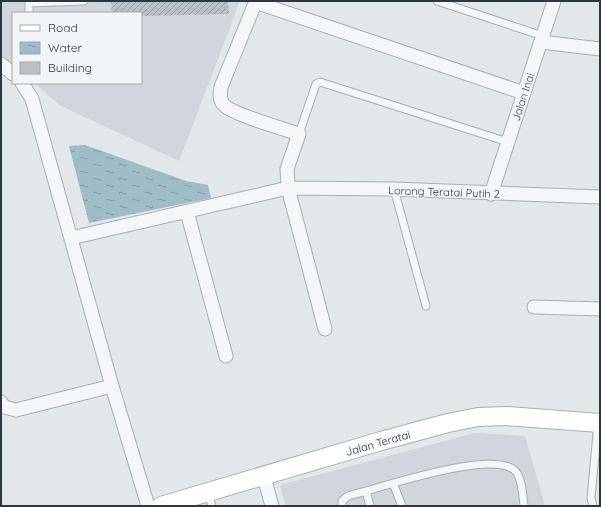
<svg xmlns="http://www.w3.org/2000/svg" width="601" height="507" viewBox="0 0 601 507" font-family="Quicksand,sans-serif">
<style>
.built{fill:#d0d6db}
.water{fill:url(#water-ripples)}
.building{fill:url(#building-hatch)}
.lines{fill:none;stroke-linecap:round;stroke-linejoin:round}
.lane-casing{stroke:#a7afb3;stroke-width:9}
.street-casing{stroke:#a7afb3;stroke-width:15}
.secondary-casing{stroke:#a7afb3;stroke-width:20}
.lane{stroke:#f4f6f8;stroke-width:7}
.street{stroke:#f4f6f8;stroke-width:13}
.secondary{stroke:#fff;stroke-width:18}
.labels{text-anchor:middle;stroke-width:3;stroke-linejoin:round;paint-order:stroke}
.street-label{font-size:11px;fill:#2b3840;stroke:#f1f5f7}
</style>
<defs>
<pattern id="water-ripples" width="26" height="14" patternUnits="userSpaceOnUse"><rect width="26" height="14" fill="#9fbdc7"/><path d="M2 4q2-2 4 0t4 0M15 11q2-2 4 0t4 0" fill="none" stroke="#829ba3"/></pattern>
<pattern id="building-hatch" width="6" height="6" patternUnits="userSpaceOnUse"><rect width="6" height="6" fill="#b9c1c6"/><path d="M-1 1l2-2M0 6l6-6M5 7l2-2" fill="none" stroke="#979ea2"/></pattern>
</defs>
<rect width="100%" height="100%" fill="#e2e7e9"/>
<path class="built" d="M1 1H240L179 161 61 106 34 83H141V13H13V65L1 55Z
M475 433 525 436 545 506H286L280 485Z"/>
<path class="water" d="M85 145 186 181 208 185 211 198 89 223 69 146Z"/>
<path class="building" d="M111 1H228L229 14 141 16V13H112Z"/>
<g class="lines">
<defs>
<path id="lane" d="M29 1V13
M437 1 543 36
M29 3 84 1
M299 134 316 84 320 82 508 142
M394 189 426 306
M393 483 402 506
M366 491 370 506
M208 493 212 506
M342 506V501L348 496C381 488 486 451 513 469 522 474 523 497 524 506
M593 506 591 498 598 423"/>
<path id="street" d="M256 1 221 87C220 93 219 100 224 105 232 114 284 129 299 134L287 169 288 188 325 329
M255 2 524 93
M541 42 600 49
M1 64 13 74
M22 83 32 99 112 386 148 506
M491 194 554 1
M187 212 226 356
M71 238 288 188 394 189 600 197
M534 307 600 309
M1 402 4 407 16 410 112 386
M264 477 272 506"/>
<path id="secondary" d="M161 506 381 441 448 423 478 417 506 416 600 423"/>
</defs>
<use href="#lane" class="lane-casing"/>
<use href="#street" class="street-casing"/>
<use href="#secondary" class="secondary-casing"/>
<use href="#lane" class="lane"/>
<use href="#street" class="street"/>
<use href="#secondary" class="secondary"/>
</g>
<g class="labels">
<g class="street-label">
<text transform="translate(523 97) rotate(-72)" y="4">Jalan Inai</text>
<text transform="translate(444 192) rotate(2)" y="4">Lorong Teratai Putih 2</text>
<text transform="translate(378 443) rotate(-16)" y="4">Jalan Teratai</text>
</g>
</g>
<rect width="601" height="507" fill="none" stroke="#2b3840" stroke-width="4"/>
<rect x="12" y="12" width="130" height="72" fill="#f1f5f7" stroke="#a2a9ae"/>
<rect x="20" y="25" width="20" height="6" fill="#ffffff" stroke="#a2a9ae"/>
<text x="48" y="32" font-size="12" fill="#2b3840">Road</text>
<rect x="20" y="42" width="20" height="12" fill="url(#water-ripples)" stroke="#a2a9ae"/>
<text x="48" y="52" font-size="12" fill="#2b3840">Water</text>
<rect x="20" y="62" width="20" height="12" fill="#b9c1c6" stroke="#a2a9ae"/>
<text x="48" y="72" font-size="12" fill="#2b3840">Building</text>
</svg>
